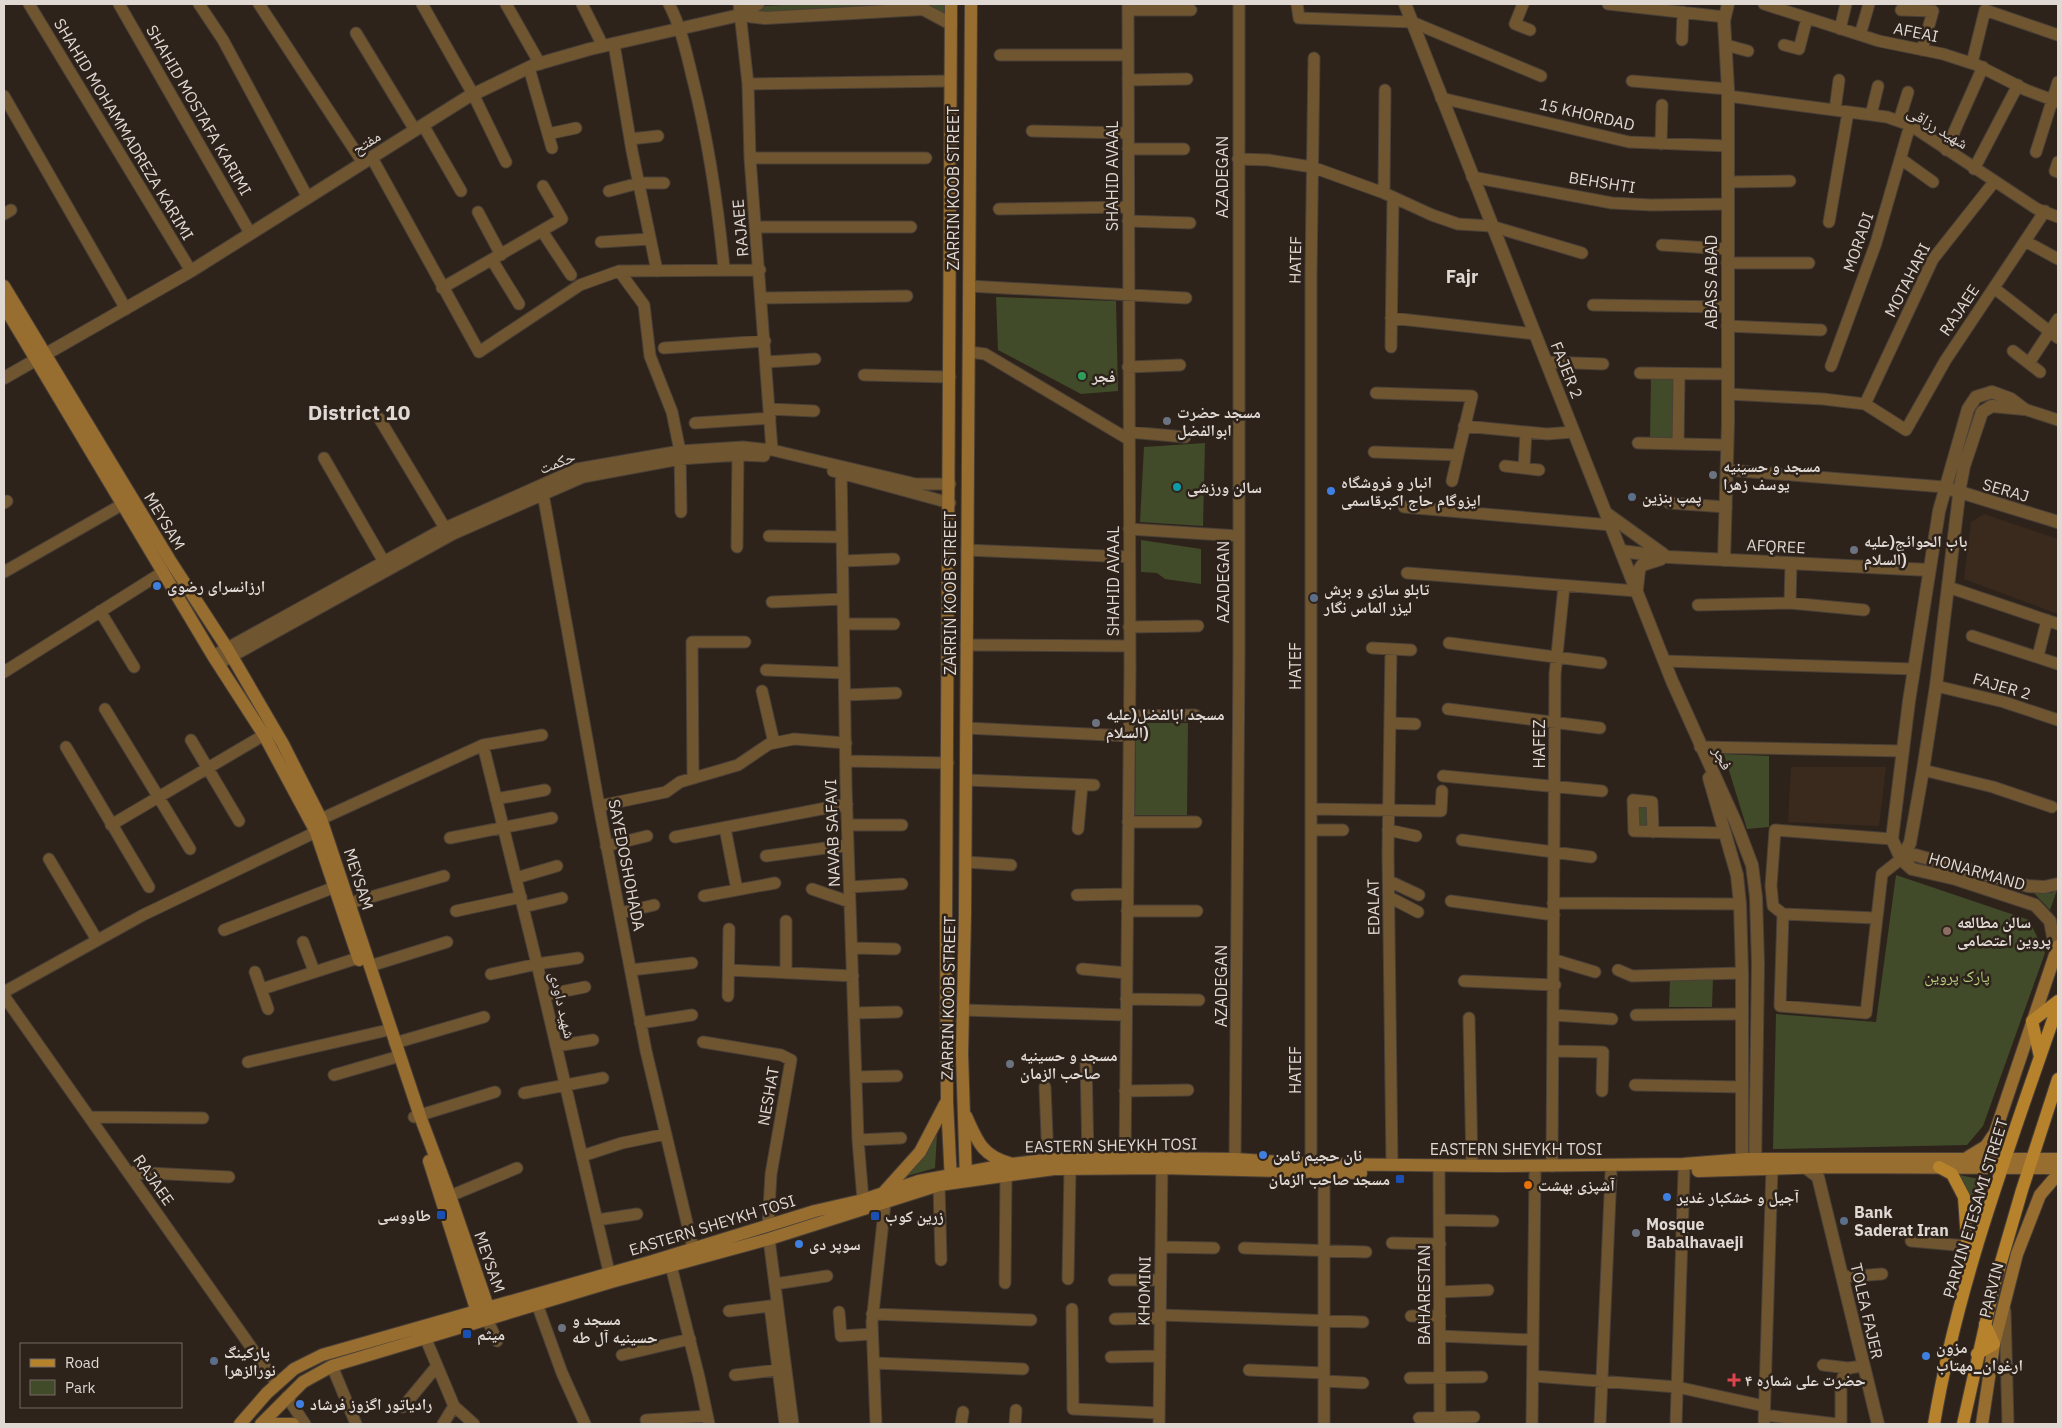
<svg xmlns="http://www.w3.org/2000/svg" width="2062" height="1428" viewBox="0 0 2062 1428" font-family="'IBM Plex Sans','Noto Naskh Arabic',sans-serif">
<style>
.built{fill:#3a2a1e}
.green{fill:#414b29}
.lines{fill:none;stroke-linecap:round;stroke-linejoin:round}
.minor-casing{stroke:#4a4038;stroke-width:13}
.tertiary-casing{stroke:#4a4038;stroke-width:14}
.secondary-casing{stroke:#4a4038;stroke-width:14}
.primary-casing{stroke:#4a4038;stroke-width:14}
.minor{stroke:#6f5530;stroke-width:11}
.tertiary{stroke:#6f5530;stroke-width:12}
.secondary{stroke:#986e30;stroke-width:12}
.primary{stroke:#b7822c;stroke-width:12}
.leisure-dot{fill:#2e9e5b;stroke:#2e231b;stroke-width:2}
.worship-dot{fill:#6b7280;stroke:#2e231b;stroke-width:2}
.culture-dot{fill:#0f9aa8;stroke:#2e231b;stroke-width:2}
.shop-dot{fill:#3f7fe0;stroke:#2e231b;stroke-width:2}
.service-dot{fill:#5c6f8a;stroke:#2e231b;stroke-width:2}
.education-dot{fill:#8d6e63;stroke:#2e231b;stroke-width:2}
.transit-dot{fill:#1a4fb4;stroke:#2e231b;stroke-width:2}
.food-dot{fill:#e8710a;stroke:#2e231b;stroke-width:2}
.health-dot{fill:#e0444e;stroke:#2e231b;stroke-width:2}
.labels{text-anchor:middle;stroke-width:5;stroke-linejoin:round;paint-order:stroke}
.street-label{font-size:16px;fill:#dfd8d3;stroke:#2e231b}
.poi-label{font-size:16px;font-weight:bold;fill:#dfd8d3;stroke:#2e231b;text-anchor:start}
.park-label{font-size:16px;fill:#b8d180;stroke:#2e231b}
.neighbourhood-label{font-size:18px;font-weight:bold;fill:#dfd8d3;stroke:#2e231b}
.district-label{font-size:21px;font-weight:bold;fill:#dfd8d3;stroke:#2e231b}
</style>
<rect width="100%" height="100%" fill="#2e231b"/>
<path class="built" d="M1984 514 2058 539V614L1964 579 1971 522Z
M1791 767H1886L1879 826 1788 822Z"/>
<path class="green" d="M806 4H945L944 16 926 6 750 14 760 6Z
M996 297 1116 301 1118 391 1081 394 998 350Z
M1651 377 1676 379 1673 439H1650Z
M1205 443 1203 526 1140 522 1144 447Z
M1141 540 1201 549V584L1165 579 1157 573 1141 572Z
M1136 723H1188L1187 815H1135Z
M1724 754 1769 756V827L1747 829Z
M1636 804 1649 805 1650 829 1637 827Z
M1896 875 2029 920 2045 953 1983 1126 1967 1145 1773 1149 1776 1014 1876 1022Z
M2057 890 2050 910 2034 893H2051Z
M1713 979 1712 1007H1669L1670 980Z
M937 1133 935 1168 907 1176Z
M1959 1175 1984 1180 1969 1236Z"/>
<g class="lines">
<defs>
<path id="minor" d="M29 4 191 271
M119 4 250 233
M199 4 223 40 308 198
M259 4 363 163
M422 4 473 94 506 162
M506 4 540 64
M582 4 603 46
M669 4C682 29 687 56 694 84 709 145 718 206 724 269
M739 4 748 84 750 158 772 450
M1297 4 1299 18 1412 22 1541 76
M1523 4 1515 24 1530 30
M1608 4 1725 17
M1764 4 1879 41 1943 54 1977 65 2026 90 2058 102
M1128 10H1191
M1901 10 1933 11 1922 50
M1840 29 1846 4
M356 33 415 130
M1860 35 1869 4
M1682 40 1683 12
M614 44 632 151 657 271
M1726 45 1748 51
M1784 45 1799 49 1807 18
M1000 55H1128
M1972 63 1985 10 2058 35
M529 68 552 148
M1128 80 1187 79
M1632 81 1728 89
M748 84 950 81
M4 96 126 309
M1728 96 1887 117 1910 125 2037 209 2058 217
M1441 98 1629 142 1728 146
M1835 110 1839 80
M1871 115 1878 86
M1899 121 1908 92
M423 125 461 191
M1032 131 1128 133
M548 134 576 128
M630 139 658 136
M1661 144 1662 105
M1128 149H1184
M1946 150 1983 67
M2036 152 2058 82
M372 158 479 352 580 285 619 271 760 270
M750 158H926
M1238 159 1268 160 1312 167 1384 193 1432 215 1458 224 1491 226 1582 253
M1901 159 1933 182
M2058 162 2055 171 2058 172
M1974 169 2018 85
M1472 177 1612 203 1651 205 1728 204
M1728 182 1790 181
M609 191 639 183H664
M1384 193 1385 90
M999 209 1128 207
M478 212 501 255
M4 214 11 210
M1128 221 1190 223
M1829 222 1848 112
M756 227H911
M542 231 571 275
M2025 241 2058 259
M601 242 650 239
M1662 245 1727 249
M492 260 519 304
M1727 263H1809
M619 271 644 305 650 356 672 412 680 451 681 512
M969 286 1186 298
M442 288 562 219 543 186
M1994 288 2058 338
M762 298 907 296
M1593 305 1727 307
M1391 318 1535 334
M1727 326 1821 330
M1391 347 1393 198
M664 348 765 341
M2013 351 2040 372
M969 352 985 354 1128 439
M766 362 815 359
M1546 362 1603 364
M2029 363 2058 319
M1831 366 1876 243 1910 125
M1128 367 1180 365
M1640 373 1727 374
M864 375 950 377
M1728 394 1823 399 1865 404 1906 430 1945 361 2045 211
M1865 404 1933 259 1994 182
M769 409 814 411
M2024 409 2058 420
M379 418 445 528
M695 423 770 418
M1464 426 1547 434 1574 432
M1129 432 1185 437
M1638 443 1727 445
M1678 444 1679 375
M1374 452 1458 455 1472 396 1376 393
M324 458 384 562
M1505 466 1539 470
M841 467 846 786 858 1140 863 1200
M1524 467 1526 432
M1727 470 1945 487
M833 471 950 503
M1452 481 1458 455
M542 488 599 806 646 1051 693 1248
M4 503 7 501
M1669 503 1726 507
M1404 507 1611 525
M1129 529 1239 536
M769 536 842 537
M737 547 738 449
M967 550 1129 557
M843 561 894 559
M4 572 123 504
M1407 573 1637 591
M1948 587 2058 624
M772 602 843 599
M1790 603 1791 563
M1698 605 1790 603 1864 610
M100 611 134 667
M844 624H894
M1129 627 1198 626
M1972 636 2058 664
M1449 643 1601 663
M966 645 1130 646
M1372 648 1411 650
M1391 649 1388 853 1392 1165
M213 656 445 528 577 469 680 451 743 447 772 450 916 484H950
M2038 656 2047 620
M1664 661 1914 669
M218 664 453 534 583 477 680 459 739 455 764 456
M766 670 844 673
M4 672 163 572
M1936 686 2004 702 2058 720
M762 691 774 743
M845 695 896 693
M105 709 190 849
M1448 709 1600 728
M1129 716 1195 715
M1390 723 1415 724
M966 728 1129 736
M191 740 239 821
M483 745 537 964 609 1272
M66 747 149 887
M1700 747 1903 751
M846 761 948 763
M1923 770 1993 787 2052 807
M1443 776 1602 791
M693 777 692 642H745
M966 780 1094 785
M496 799 545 790
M599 806 666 792 680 782 738 765 769 744 794 739 846 743
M1311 809 1441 811 1442 791
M321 819 483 745 542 735
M1128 822H1196
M111 825 264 735
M848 825H902
M725 828 737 890
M1078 829 1082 785
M1311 830H1343
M1388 830 1416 836
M1653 832 1652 802 1633 800 1634 831 1724 833
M675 837 847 804
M450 838 552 818
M1892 839 1775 830 1771 886 1773 906 1783 914 1780 1006 1866 1013 1882 874 1901 859
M1462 840 1591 857
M606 846 647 836
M766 856 848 845
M49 859 97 940
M966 862 1011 865
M516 878 557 866
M1389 881 1419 895
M850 887 902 884
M812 889 850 902
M1077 895 1127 894
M704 896 775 883
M1389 897 1418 912
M1451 901 1554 915
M350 903 444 876
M1553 903 1740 904
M523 907 562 898
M456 911 521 897
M1127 911H1197
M620 913 654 905
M1783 914 1875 918
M224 930 335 887
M303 942 314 971
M852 948 895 949
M1555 960 1595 972
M370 966 447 942
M1082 969 1127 973
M631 970 692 963
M729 970 853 976
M1618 970 1632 976 1742 973
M255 972 268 1009
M786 973V921
M491 974 537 964 578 958
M1464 981 1555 985
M262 989 358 958
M4 992 143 915 316 832
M545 995 585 987
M4 996 277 1384
M728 996 729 929
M1126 999 1199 1000
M963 1010 1126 1015
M854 1013 897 1012
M1554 1015 1612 1019
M1636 1015 1742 1014
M1469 1018 1472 1166
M640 1023 692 1015
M703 1042 781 1055 791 1060 771 1174 768 1226
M395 1043 484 1017
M556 1046 593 1040
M1553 1051 1603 1052 1602 1091
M248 1062 384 1031
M1086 1062 1088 1158
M334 1075 393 1058
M856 1077 897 1076
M1635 1085 1742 1087
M1045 1087 1048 1160
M1125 1091 1188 1090
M524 1093 603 1078
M90 1117 203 1118
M414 1117 495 1092
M858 1140 901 1138
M582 1156 622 1143 666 1134
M1125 1158 1130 669 1128 4
M1235 1159 1239 656V4
M1311 1164V275L1314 58
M1439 1166 1440 1424
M1552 1166 1555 674 1564 586
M128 1172 229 1177
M939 1185 941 1260
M450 1196 517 1168
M597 1220 637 1214
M1440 1220 1493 1221
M769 1239 793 1424
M1911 1241 1967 1246
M1392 1243 1440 1244
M1161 1247 1214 1248
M1244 1248 1366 1252
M671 1266 699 1377 709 1424
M1842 1277 1882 1274
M1068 1279 1070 1169
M1114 1280H1160
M1005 1283 1006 1175
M775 1284 827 1276
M1440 1292 1488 1290
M537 1304 562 1373 585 1424
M1072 1309 1073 1409 1159 1413
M729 1311 770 1306 785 1424
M2005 1311 2008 1424
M839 1312 841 1336 872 1334
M872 1314 1031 1320
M1160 1315 1363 1322
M1411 1316H1440
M487 1319 497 1341
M1115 1319 1160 1318
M1440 1336 1533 1340
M425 1337 454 1406 474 1424
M622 1355 690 1339
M1111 1357 1160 1356
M874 1363 1023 1369
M1823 1365 1848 1368
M332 1366 356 1424
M1249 1370 1324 1373
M735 1375 776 1370
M1533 1376 1677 1387 1764 1406
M1410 1378 1482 1377
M1324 1381 1363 1383
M287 1397 305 1424
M403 1407 437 1366
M1772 1416 1837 1424
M1419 1418 1474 1417
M646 1420 707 1416
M443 1424 454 1406
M876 1424 872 1322 885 1203
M961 1424 963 1412
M1015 1424 1016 1410
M1159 1424 1162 1160
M1324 1424V1173
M1532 1424 1535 1174
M1600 1424 1611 1173
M1676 1424 1684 1172
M1764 1424 1772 1168
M1841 1424V1388L1843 1377 1848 1368 1863 1366"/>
<path id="tertiary" d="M758 4 740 15 765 18 923 9 951 24
M1405 4 1672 681 1736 823 1752 865 1756 897 1758 964 1755 1168
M4 378 191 271 466 98 534 65 590 49 740 15
M2024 409 2011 399 1992 392 1976 397 1968 409 1939 511 1909 701 1892 839 1901 859 1912 869 1956 879 2035 905 2050 921 2056 953
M1953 490 2058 522
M1606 513 1663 554
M1621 551 1669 557 1929 570
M1724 560 1728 423V89L1724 21 1728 4
M1637 588 1639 570 1642 565 1661 559
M1709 778 1737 875 1740 904 1742 973V1168
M1901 859 1910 843 1923 770 1936 686 1960 487 1964 466 1982 412 1992 406 2024 409
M1901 859 1915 855 2028 886 2044 887 2058 884
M1806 1168 1818 1177 1878 1424"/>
<path id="secondary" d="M951 4 946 923 947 1102 951 1181
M4 286 171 562 227 648 283 744 321 819 420 1116 450 1196 488 1307 487 1315
M4 306 213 656 264 735 316 832 359 960
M966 1116C977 1140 981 1155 1009 1163
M1968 1157 1986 1146 1995 1133 2058 946
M429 1161 477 1312 483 1316
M1698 1171 1826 1167 2058 1168
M966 1179 962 1054 965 913 971 4
M884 1192 920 1152 945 1104
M240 1424 267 1393 294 1369 322 1355 653 1261 815 1211 863 1200 919 1181 1011 1164 1054 1159 1125 1158 1235 1159 1311 1164 1500 1166 1683 1164 1747 1159H2058
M261 1424 303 1382 332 1366 611 1282 769 1239 939 1185 1054 1169 1162 1168 1361 1173
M269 1424H293
M1982 1424 1994 1344 2017 1254 2040 1195 2058 1174"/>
<path id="primary" d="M2040 1057 2032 1021 2058 1001
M1939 1167 1952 1174 1964 1197 1969 1269
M1977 1354 1994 1344 1985 1324
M1934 1424C1958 1281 2011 1142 2058 1005
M1963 1424 1994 1286 2022 1190 2058 1079"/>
</defs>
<use href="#minor" class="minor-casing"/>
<use href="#tertiary" class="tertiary-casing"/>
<use href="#secondary" class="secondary-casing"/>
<use href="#primary" class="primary-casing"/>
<use href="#minor" class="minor"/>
<use href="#tertiary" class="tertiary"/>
<use href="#secondary" class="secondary"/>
<use href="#primary" class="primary"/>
</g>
<circle class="leisure-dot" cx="1082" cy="376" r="5"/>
<g class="worship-dot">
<circle cx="1167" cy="421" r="5"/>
<circle cx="1713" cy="475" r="5"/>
<circle cx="1854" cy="550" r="5"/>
<circle cx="1096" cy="723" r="5"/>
<circle cx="1010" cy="1064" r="5"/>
<circle cx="1636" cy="1233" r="5"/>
<circle cx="562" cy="1328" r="5"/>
</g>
<circle class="culture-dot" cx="1177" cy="487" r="5"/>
<g class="shop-dot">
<circle cx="1331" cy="491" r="5"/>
<circle cx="157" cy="586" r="5"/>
<circle cx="1263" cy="1155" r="5"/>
<circle cx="1667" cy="1197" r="5"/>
<circle cx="799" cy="1244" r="5"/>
<circle cx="1926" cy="1356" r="5"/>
<circle cx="300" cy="1404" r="5"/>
</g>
<g class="service-dot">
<circle cx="1632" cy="497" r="5"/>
<circle cx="1314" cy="598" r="5"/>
<circle cx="1844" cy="1221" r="5"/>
<circle cx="214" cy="1361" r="5"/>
</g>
<circle class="education-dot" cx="1947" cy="931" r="5"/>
<g class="transit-dot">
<rect x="1395" y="1174" width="10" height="10" rx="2.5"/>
<rect x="436" y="1210" width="10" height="10" rx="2.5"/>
<rect x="870" y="1211" width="10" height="10" rx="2.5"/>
<rect x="462" y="1329" width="10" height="10" rx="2.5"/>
</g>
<circle class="food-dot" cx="1528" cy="1185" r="5"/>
<path class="health-dot" d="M1731.5 1372.5h5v5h5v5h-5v5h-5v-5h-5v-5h5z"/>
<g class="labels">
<g class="street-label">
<text transform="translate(1916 32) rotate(11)" y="6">AFEAI</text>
<text transform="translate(199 110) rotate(60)" y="6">SHAHID MOSTAFA KARIMI</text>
<text transform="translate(1587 114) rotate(13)" y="6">15 KHORDAD</text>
<text transform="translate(1938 127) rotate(31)" y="6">شهید رزاقی</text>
<text transform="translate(124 129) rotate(59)" y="6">SHAHID MOHAMMADREZA KARIMI</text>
<text transform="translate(366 142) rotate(-32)" y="6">مفتح</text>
<text transform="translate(1112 176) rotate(-90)" y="6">SHAHID AVAAL</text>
<text transform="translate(1222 177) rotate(-90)" y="6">AZADEGAN</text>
<text transform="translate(1602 182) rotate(9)" y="6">BEHSHTI</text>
<text transform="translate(953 188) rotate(-90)" y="6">ZARRIN KOOB STREET</text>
<text transform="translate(740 228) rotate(-95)" y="6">RAJAEE</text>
<text transform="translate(1858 242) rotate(-71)" y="6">MORADI</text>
<text transform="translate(1295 260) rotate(-89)" y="6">HATEF</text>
<text transform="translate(1907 280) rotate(-63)" y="6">MOTAHARI</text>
<text transform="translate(1711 282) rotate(-90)" y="6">ABASS ABAD</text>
<text transform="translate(1959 310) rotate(-56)" y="6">RAJAEE</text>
<text transform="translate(1567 370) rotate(68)" y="6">FAJER 2</text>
<text transform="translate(557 462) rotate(-21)" y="6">حکمت</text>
<text transform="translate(2006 490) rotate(16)" y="6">SERAJ</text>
<text transform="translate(165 521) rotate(59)" y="6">MEYSAM</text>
<text transform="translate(1776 546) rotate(3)" y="6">AFQREE</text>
<text transform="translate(1113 581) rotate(-90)" y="6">SHAHID AVAAL</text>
<text transform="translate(1223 582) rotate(-90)" y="6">AZADEGAN</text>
<text transform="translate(950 593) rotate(-90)" y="6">ZARRIN KOOB STREET</text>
<text transform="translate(1295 666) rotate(-90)" y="6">HATEF</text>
<text transform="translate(2002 686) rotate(16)" y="6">FAJER 2</text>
<text transform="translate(1539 744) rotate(-90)" y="6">HAFEZ</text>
<text transform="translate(1723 758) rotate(64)" y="6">فجر</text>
<text transform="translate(832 833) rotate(-92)" y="6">NAVAB SAFAVI</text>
<text transform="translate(627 865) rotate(79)" y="6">SAYEDOSHOHADA</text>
<text transform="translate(1977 871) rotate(16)" y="6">HONARMAND</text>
<text transform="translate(359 879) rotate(72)" y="6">MEYSAM</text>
<text transform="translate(1373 907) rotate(-91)" y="6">EDALAT</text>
<text transform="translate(1221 986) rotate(-90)" y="6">AZADEGAN</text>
<text transform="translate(948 998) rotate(-89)" y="6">ZARRIN KOOB STREET</text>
<text transform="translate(563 1005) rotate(77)" y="6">شهید داودی</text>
<text transform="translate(1295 1070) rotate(-90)" y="6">HATEF</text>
<text transform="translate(768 1096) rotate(-80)" y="6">NESHAT</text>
<text transform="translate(1111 1145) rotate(-1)" y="6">EASTERN SHEYKH TOSI</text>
<text x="1516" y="1155">EASTERN SHEYKH TOSI</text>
<text transform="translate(154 1180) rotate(55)" y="6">RAJAEE</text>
<text transform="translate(1975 1208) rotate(-73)" y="6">PARVIN ETESAMI STREET</text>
<text transform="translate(712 1225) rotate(-17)" y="6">EASTERN SHEYKH TOSI</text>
<text transform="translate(490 1262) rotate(71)" y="6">MEYSAM</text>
<text transform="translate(1991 1290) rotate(-76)" y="6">PARVIN</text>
<text transform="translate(1144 1291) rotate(-89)" y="6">KHOMINI</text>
<text transform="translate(1424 1295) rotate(-90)" y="6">BAHARESTAN</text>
<text transform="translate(1867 1311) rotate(77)" y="6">TOLEA FAJER</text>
</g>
<g class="poi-label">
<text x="1092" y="382">فجر</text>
<text x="1177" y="418">مسجد حضرت<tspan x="1177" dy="18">ابوالفضل</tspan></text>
<text x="1723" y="472">مسجد و حسینیه<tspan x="1723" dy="18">یوسف زهرا</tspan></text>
<text x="1341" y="488">انبار و فروشگاه<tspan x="1341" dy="18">ایزوگام حاج اکبرقاسمی</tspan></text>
<text x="1187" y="493">سالن ورزشی</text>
<text x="1642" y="503">پمپ بنزین</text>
<text x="1864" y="547">باب الحوائج(علیه<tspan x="1864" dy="18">السلام)</tspan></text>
<text x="167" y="592">ارزانسرای رضوی</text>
<text x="1324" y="595">تابلو سازی و برش<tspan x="1324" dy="18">لیزر الماس نگار</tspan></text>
<text x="1106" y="720">مسجد ابالفضل(علیه<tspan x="1106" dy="18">السلام)</tspan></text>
<text x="1957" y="928">سالن مطالعه<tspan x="1957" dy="18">پروین اعتصامی</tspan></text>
<text x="1020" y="1061">مسجد و حسینیه<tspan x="1020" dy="18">صاحب الزمان</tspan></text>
<text x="1273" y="1161">نان حجیم ثامن</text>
<text x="1390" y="1185" text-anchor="end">مسجد صاحب الزمان</text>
<text x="1538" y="1191">آشپزی بهشت</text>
<text x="1677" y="1203">آجیل و خشکبار غدیر</text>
<text x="1854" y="1218">Bank<tspan x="1854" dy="18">Saderat Iran</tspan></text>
<text x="431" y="1221" text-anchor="end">طاووسی</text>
<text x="885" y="1222">زرین کوب</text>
<text x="1646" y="1230">Mosque<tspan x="1646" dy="18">Babalhavaeji</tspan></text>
<text x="809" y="1250">سوپر دی</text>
<text x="572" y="1325">مسجد و<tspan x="572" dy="18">حسینیه آل طه</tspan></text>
<text x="477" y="1340">میثم</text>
<text x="1936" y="1353">مزون<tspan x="1936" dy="18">ارغوان_مهتاب</tspan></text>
<text x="224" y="1358">پارکینگ<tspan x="224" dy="18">نورالزهرا</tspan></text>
<text x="1745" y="1386">حضرت علی شماره ۴</text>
<text x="310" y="1410">رادیاتور اگزوز فرشاد</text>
</g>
<g class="park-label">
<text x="1957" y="982">پارک پروین</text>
</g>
<g class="neighbourhood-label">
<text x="1462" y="283">Fajr</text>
</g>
<g class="district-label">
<text x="359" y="420">District 10</text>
</g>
</g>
<rect width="2062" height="1428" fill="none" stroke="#dfd8d3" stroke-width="10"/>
<rect x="20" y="1343" width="162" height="65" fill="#2e231b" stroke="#756b65"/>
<rect x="30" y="1359" width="25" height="8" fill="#b7822c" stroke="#756b65"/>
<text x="65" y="1368" font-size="15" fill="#dfd8d3">Road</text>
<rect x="30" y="1380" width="25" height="15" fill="#414b29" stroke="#756b65"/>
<text x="65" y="1393" font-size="15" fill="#dfd8d3">Park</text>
</svg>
